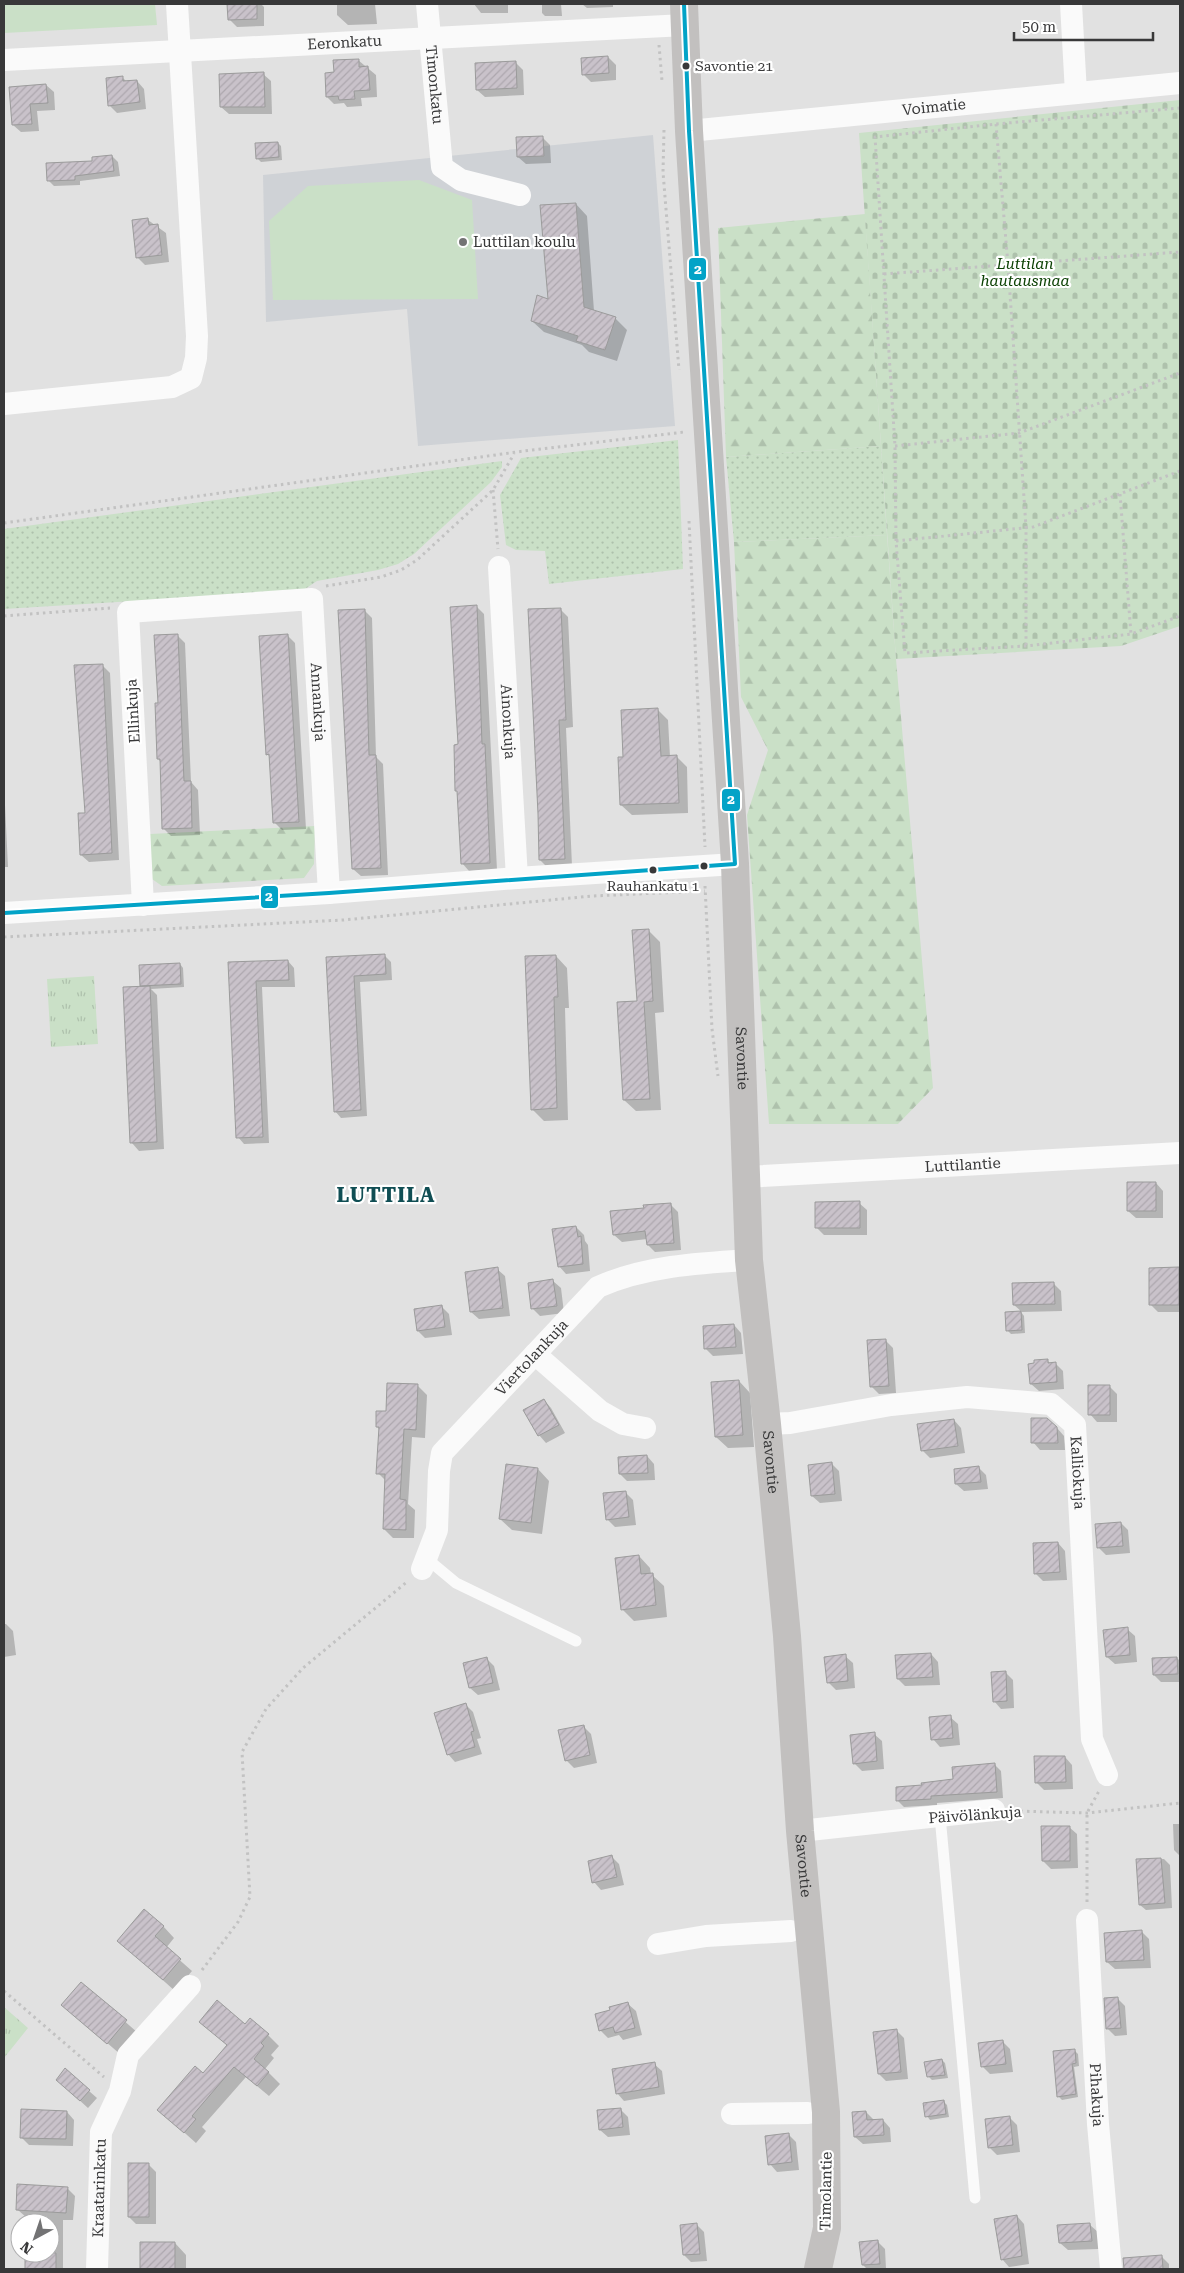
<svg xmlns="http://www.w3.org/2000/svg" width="1184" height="2273" viewBox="0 0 1184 2273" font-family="'Roboto Serif',serif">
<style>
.built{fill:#cfd2d6}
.grass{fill:url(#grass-dots)}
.forest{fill:url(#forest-firs)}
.cemetery{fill:url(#cemetery-stones)}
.park{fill:url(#park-tufts)}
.pitch{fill:#cae0c7}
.shadow{fill:#0003}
.building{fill:url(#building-hatch);stroke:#9b9b9b}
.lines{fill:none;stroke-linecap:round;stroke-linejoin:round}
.path{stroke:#c2c2c2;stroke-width:3;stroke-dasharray:2.5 4;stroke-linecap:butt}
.lane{stroke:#fafafa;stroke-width:11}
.street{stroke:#fafafa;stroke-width:22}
.secondary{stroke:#c2c0bf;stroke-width:28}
.bus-1-casing{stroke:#fff;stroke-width:8}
.bus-1{stroke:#03a3c7;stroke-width:4}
.bus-dot{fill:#383839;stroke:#fff;stroke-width:2}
.poi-dot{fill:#737374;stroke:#fff;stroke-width:2}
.labels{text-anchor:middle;stroke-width:4.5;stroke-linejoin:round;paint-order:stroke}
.bus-label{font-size:14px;fill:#383839;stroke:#fff;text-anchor:start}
.street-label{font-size:15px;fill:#383839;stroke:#fff}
.poi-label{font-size:15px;fill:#383839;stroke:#fff;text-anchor:start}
.park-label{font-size:15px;font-style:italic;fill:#0b4103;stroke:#fff}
.district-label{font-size:20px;font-weight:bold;letter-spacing:1px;fill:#104e54;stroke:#fff}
.line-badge{stroke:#fff;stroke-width:2}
.badge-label{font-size:14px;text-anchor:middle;font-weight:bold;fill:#fff}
</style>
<defs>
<pattern id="grass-dots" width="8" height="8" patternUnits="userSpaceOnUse" patternTransform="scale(1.25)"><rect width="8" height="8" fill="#cae0c7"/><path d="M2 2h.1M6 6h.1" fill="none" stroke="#aec1ac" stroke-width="1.8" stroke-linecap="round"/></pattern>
<pattern id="forest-firs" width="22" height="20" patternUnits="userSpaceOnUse" patternTransform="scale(1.25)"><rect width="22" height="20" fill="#cae0c7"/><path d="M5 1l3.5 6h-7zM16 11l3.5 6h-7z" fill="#aec1ac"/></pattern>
<pattern id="cemetery-stones" width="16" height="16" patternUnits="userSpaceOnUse" patternTransform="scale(1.25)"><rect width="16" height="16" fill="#cae0c7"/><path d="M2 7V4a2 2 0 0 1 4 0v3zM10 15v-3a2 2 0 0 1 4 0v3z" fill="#aec1ac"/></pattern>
<pattern id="park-tufts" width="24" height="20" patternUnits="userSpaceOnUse" patternTransform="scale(1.25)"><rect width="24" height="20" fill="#cae0c7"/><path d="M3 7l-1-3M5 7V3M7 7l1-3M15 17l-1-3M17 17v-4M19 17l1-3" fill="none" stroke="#aec1ac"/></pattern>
<pattern id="building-hatch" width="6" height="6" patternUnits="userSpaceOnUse" patternTransform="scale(1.25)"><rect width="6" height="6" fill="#c9c2ca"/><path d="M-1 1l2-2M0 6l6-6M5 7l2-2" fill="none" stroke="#ada7ae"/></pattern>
</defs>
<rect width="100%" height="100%" fill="#e1e1e1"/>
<path class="built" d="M653 135 675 426 418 446 407 309 266 322 263 175Z"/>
<path class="grass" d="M678 440 683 569 549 584 545 551 516 550 506 545 500 495 521 458Z
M881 446 887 535 734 542 726 457Z
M502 461V467L491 482 414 554 398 564 378 570 317 581 305 589 295 591 4 609V529Z"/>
<path class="forest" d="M865 214 881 446 726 457 718 228Z
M887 535 896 659 933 1088 898 1124H769L747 815 768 750 741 697 734 542Z
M315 826 314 864 304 878 162 886 152 879 150 834Z"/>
<path class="cemetery" d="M1180 100V626L1121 646 896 659 859 133Z"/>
<path class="park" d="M94 976 98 1044 51 1047 47 979Z
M4 2007 28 2028 4 2058Z"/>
<path class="pitch" d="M4 4H155L157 25 4 33Z
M419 180 472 200 478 299 273 300 269 221 308 186Z"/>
<path class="shadow" d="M228 4H261L264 7V26L237 27 229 19Z
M337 4H375L377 24 348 25 337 15Z
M474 4H508V13H481Z
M542 4H561L562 16H545L542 13Z
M582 4H613V7L587 8Z
M608 57 616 65V80L591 82 583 74Z
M358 60 376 75 377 97 361 98 362 106 347 107 344 103 334 104 327 97 335 74Z
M515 62 523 70 524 95 485 97 477 90Z
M263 74 271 81 272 114H229L221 107Z
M122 77 127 82 137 81 144 89 146 109 117 113 109 105Z
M46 85 54 92 55 110 37 111 39 131 21 132 13 125 10 88Z
M542 137 550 145 551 163 526 164 518 157Z
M278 143 281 146 282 160 261 162 257 158Z
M112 156 118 162 120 176 80 181V185L54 186 48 180Z
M576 204 587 216 594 311 615 318 627 330 617 361 589 352 582 345 544 332 532 321 549 301Z
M148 220 166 233 169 262 145 265 137 257Z
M477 607 484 614 497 870 469 871 462 863 459 746Z
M560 609 568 617 573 727 566 728 572 866 547 867 540 860Z
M364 610 372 618 376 757 383 764 388 875 361 876 353 869Z
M178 636 185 643 191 782 198 790 200 835 171 836 163 828 161 762 158 759 159 704Z
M288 636 295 643 306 829 282 830 274 822 271 758 267 754Z
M102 665 110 673 119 860 89 862 81 855Z
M658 710 668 720 670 757 676 756 687 767 688 813 632 815 621 805 625 758Z
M4 784 8 867H4Z
M648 930 660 942 664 1012 655 1013 661 1110 636 1111 624 1100Z
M384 955 391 962 392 980 360 982 367 1116 341 1118 335 1111 327 958Z
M556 956 567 968 569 1008H565L568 1120 544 1121 532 1109Z
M288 961 294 968 295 987H262L269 1143 244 1144 238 1137 229 963Z
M180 964 183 968 184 987 151 989 157 995 164 1149 139 1151 132 1143 143 987 141 986Z
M1156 1183 1163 1191V1218H1136L1128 1211Z
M859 1203 867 1210V1235H824L817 1228Z
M671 1205 678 1212 681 1250 655 1252 648 1245 647 1239 622 1242 614 1235Z
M576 1227 584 1235 585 1241 588 1245 590 1271 566 1274 559 1266Z
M497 1269 505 1276 510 1316 479 1319 471 1312Z
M1178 1269 1180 1271V1312H1158L1151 1305Z
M553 1281 561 1288 564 1313 540 1316 532 1308Z
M1054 1284 1061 1291 1062 1311 1022 1312 1014 1305Z
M441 1306 449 1314 452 1335 425 1338 418 1331Z
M1021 1312 1024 1316 1025 1333 1011 1334 1007 1330Z
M734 1325 741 1333 743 1354 713 1356 706 1349Z
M886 1341 893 1348 896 1393 879 1394 872 1387Z
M1047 1360 1051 1364 1055 1363 1063 1371 1064 1389 1039 1391 1031 1384Z
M739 1381 750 1393 754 1447 728 1448 716 1437Z
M388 1384 418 1386 427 1395 425 1438 412 1437 408 1504 415 1510 414 1538H393L384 1529 386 1481 378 1473 380 1430 377 1427 387 1412Z
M1109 1386 1117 1394V1422H1097L1090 1414Z
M544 1400 551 1408 565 1433 546 1443 539 1435Z
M954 1420 961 1428 965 1453 930 1458 922 1450Z
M1057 1428 1064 1436 1065 1450H1040L1033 1442Z
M647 1456 654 1464 655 1480 627 1481 620 1474Z
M832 1464 839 1471 842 1501 820 1503 812 1496Z
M979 1468 986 1475 988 1489 964 1491 956 1484Z
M538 1469 549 1481 542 1534 512 1530 500 1519Z
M625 1492 633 1500 636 1525 615 1527 607 1519Z
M1121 1523 1128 1530 1130 1553 1106 1555 1099 1548Z
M1058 1543 1065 1551 1067 1580 1043 1581 1035 1573Z
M639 1556 650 1568 651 1574 664 1586 667 1617 634 1621 622 1609Z
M4 1624H6L13 1631 16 1655 4 1657Z
M1127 1629 1135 1636 1137 1662 1115 1664 1107 1657Z
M931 1654 938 1662 940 1685 905 1686 898 1679Z
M845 1656 853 1663 855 1688 836 1690 828 1682Z
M1177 1658 1180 1661V1682H1161L1154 1675Z
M487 1659 494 1666 500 1690 478 1695 470 1688Z
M1005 1672 1013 1680 1014 1708 1001 1709 994 1701Z
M465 1704 473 1712 481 1738 477 1739 482 1754 455 1762 448 1754Z
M950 1717 958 1724 960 1745 940 1747 933 1739Z
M583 1726 591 1734 597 1763 574 1768 566 1760Z
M874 1734 882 1741 884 1769 862 1771 854 1763Z
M1065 1757 1072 1765 1073 1789 1044 1790 1036 1782Z
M995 1765 1001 1771 1003 1798 937 1803V1805L904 1807 898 1801 923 1787 954 1780Z
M1173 1824H1180V1856L1174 1850Z
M1069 1827 1077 1834 1078 1868 1051 1869 1043 1861Z
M612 1857 619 1864 624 1885 601 1890 594 1882Z
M1164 1859 1170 1865 1172 1908 1146 1910 1140 1905 1137 1860Z
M163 1926 174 1938 166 1948 192 1971 175 1991 119 1941Z
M1141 1931 1149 1939 1151 1968 1115 1969 1107 1962Z
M81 1983 138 2033 120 2054 63 2005Z
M1117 1998 1125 2006 1127 2035 1115 2036 1107 2028Z
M628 2004 636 2011 642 2035 623 2040 619 2035 608 2038 600 2030Z
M200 2021 245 2026 268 2035 279 2046 271 2055 274 2058 265 2069 280 2084 269 2096 246 2077 202 2127 206 2131 196 2143 159 2110 204 2075 228 2046Z
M896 2030 904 2038 908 2079 886 2081 879 2074Z
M1002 2041 1010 2049 1013 2072 990 2074 983 2067 980 2044Z
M1075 2051 1078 2054 1079 2066 1074 2067 1078 2097 1062 2100 1058 2096Z
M942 2060 945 2063 948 2078 932 2080 929 2077 926 2063Z
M654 2064 662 2071 665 2094 624 2101 617 2093Z
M65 2087 89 2091 97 2098 88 2108Z
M943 2101 947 2105 949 2117 930 2120 927 2116Z
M620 2109 628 2117 630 2135 608 2137 600 2130 598 2111Z
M67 2112 74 2120 73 2146 29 2145 21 2137Z
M866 2112 874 2120H883L890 2128 891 2142 863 2144 855 2137Z
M1009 2117 1017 2125 1020 2152 997 2155 989 2147Z
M788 2134 796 2142 799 2170 777 2172 770 2164Z
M148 2164 156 2172V2224H136L129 2217Z
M67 2188 75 2196 73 2220H63V2269H26L27 2253H50V2223H27V2218L18 2210Z
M1017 2216 1024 2224 1029 2264 1009 2267 1002 2259Z
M696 2224 704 2232 707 2261 691 2262 684 2255Z
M1090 2225 1098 2232 1099 2249 1068 2250 1060 2243Z
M877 2241 885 2249 886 2269H867L863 2265Z
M142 2243H175L186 2255V2269H141Z
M1161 2256 1169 2264V2269H1140L1139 2258Z"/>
<path class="building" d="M227 4H257V19L228 20Z
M608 56 609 73 582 75 581 58Z
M359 59V67L368 66 370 90 354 91 355 99 339 100 338 96 326 97 325 73 334 72 333 60Z
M516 61 517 88 476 90 475 63Z
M264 72 265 107H220L219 74Z
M123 76V81L137 80 140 102 108 106 106 78Z
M46 84 48 103 30 104 32 124 12 125 9 87Z
M543 136 544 156 517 157 516 137Z
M278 142 279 157 256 159 255 143Z
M112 155 114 171 75 176V180L47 181 46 163 92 161V157Z
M576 203 584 307 616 317 605 350 576 341 578 336 531 321 537 295 548 299 540 205Z
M148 218 149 225 158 224 162 255 136 258 132 220Z
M477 605 482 744H485L490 863 461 864 457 791H455L454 745 458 744 450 607Z
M561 608 566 720H559L565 859 539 860 538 814 528 609Z
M365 609 369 755H376L381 868 352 869 338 610Z
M178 634 184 781H191L192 828 162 829 160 759H157L155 703H158L154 635Z
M288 634 299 822 273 823 269 754 266 755 259 636Z
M103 664 112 853 80 855 78 813H85L74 665Z
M658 708 661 756 677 755 679 803 620 805 618 757H623L621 710Z
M649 929 653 1001 644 1002 650 1099 623 1100 617 1002 637 1001 632 930Z
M385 954 386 974 354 976 361 1110 334 1112 326 957Z
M556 955 558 997H554L557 1108 531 1110 525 956Z
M288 960 289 980 256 981 263 1137 236 1138 228 962Z
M180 963 181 984 140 986 139 965Z
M150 986 157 1142 130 1143 123 987Z
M1127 1182H1156V1211H1127Z
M860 1201V1228H815V1202Z
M671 1203 674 1243 647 1245 645 1231 613 1235 610 1211 644 1208 643 1205Z
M576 1226 578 1237 581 1236 583 1264 558 1267 552 1229Z
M498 1267 503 1308 470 1312 465 1272Z
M1179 1267V1305H1149V1268Z
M553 1279 557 1306 531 1309 528 1283Z
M1054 1282 1055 1304 1013 1305 1012 1283Z
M442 1305 445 1327 417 1331 414 1309Z
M1021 1311 1022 1330 1006 1331 1005 1312Z
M734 1324 736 1347 704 1349 703 1326Z
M886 1339 889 1386 870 1387 867 1340Z
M1048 1359V1363L1056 1362 1057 1382 1030 1384 1028 1364 1034 1363V1360Z
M739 1380 743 1435 715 1437 711 1382Z
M387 1383 418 1384 416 1430 404 1429 400 1499 406 1500V1530L383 1529 385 1474H376L379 1427H376V1411H386Z
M1088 1385H1110V1415H1088Z
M544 1399 559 1425 538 1436 523 1410Z
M1031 1418H1047L1057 1427 1058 1443H1031Z
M954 1419 958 1446 921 1451 917 1424Z
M647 1455 648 1473 619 1474 618 1457Z
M832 1462 835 1494 811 1496 808 1465Z
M506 1464 538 1468 531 1523 499 1519Z
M979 1466 981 1482 955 1484 954 1469Z
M626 1491 629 1517 606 1520 603 1493Z
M1121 1522 1123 1546 1097 1548 1095 1524Z
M1058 1542 1060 1572 1034 1574 1033 1543Z
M639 1555 641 1574 653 1573 656 1605 621 1610 615 1558Z
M1128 1627 1130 1655 1106 1657 1103 1630Z
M931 1653 933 1677 897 1679 895 1655Z
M846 1654 848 1681 827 1683 824 1657Z
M487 1657 493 1683 469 1688 463 1663Z
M1177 1657 1178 1674 1153 1675 1152 1658Z
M1006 1671 1007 1701 993 1702 991 1672Z
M466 1703 474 1731 471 1732 475 1747 447 1755 434 1713Z
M951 1715 953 1738 931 1740 929 1717Z
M584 1725 590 1755 565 1761 558 1730Z
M875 1732 877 1761 853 1764 850 1735Z
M1034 1756H1065L1066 1782 1035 1783Z
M995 1763 997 1792 931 1796V1799L896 1801V1787L922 1785 921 1783 953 1779 952 1767Z
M1041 1826H1070V1861H1042Z
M612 1855 617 1877 592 1883 588 1861Z
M1161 1858 1165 1903 1139 1905 1136 1859Z
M144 1909 164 1926 155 1936 181 1959 163 1980 117 1941Z
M1142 1930 1144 1960 1106 1962 1104 1933Z
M81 1982 127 2020 107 2044 61 2005Z
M1118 1997 1121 2028 1106 2029 1104 1998Z
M217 2000 245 2024 250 2018 269 2034 261 2043 264 2046 254 2059 269 2072 257 2086 234 2067 192 2116 196 2119 184 2133 157 2110 195 2066 203 2073 227 2045 199 2022Z
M628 2002 635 2028 615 2033 613 2027 599 2031 595 2014 610 2010 609 2007Z
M897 2029 901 2072 878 2074 873 2032Z
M1003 2040 1006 2064 981 2067 978 2043Z
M1075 2049 1076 2063 1072 2064 1076 2094 1057 2097 1053 2051Z
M942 2059 945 2075 927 2077 924 2062Z
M655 2062 659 2087 616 2094 612 2069Z
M65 2068 90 2090 80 2101 56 2080Z
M944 2100 946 2114 925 2117 923 2103Z
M621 2108 623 2127 599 2130 597 2110Z
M21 2109 67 2111 66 2139 20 2138Z
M866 2111 867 2120 883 2119 884 2135 854 2137 852 2112Z
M1010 2116 1013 2145 988 2148 985 2119Z
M789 2133 792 2162 768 2165 765 2136Z
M128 2163H149V2217H128Z
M17 2184 68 2187 66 2213 16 2210Z
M1017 2215 1022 2256 1001 2260 994 2219Z
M697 2223 700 2254 683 2255 680 2225Z
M1090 2223 1092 2241 1059 2243 1057 2225Z
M878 2240 880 2264 862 2265 859 2242Z
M140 2242H175V2269H140Z
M25 2253H56V2269H25Z
M1162 2255 1163 2269H1124L1123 2258Z"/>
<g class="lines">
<path class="path" d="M659 45 662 81
M1180 108 996 124 875 137 895 446 896 541 905 653 1026 646 1131 634 1180 616
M996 124 1008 265 1026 527V646
M664 130 663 172 679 370
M884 274 1180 252
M895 446 1019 433 1180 373
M493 490 498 549
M1120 494 1131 634
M689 521 705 847
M4 523 524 451 684 432
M896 541 1033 527 1180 471
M326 586 381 577 401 570 417 560 493 490 514 454
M4 616 110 608
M705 886 712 1029 718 1076
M4 937 343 920 592 896 705 891
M1014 1811 1087 1813 1180 1803
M1087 1902V1813L1099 1791
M202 1970 238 1922 250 1897 242 1752 266 1709 303 1668 408 1581
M4 1991 104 2077"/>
<path class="lane" d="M426 1558 456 1583 576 1641
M940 1816 975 2198"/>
<g class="street">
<path id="s1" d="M427 4 442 167 461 180 520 195"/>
<path d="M1071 4 1076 93"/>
<path id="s2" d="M4 60 685 25"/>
<path id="s3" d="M689 131 1180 83"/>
<path d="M4 404 172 387 191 378 196 358 197 336 177 4"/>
<path id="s4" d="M499 567 517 878"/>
<path id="s5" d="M143 905 128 612 312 599 329 893"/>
<path d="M4 913 329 893 517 878 735 864"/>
<path id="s6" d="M745 1177 1180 1153"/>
<path d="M535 1354 600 1411 623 1424 645 1428"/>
<path id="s7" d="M767 1424 790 1423 891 1405 967 1397 1051 1404 1075 1425 1092 1739 1107 1775"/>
<path id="s8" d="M422 1569 437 1530 439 1471 442 1453 598 1287C645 1266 699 1263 749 1260"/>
<path d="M800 1831 994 1810"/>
<path id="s9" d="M1087 1920 1098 2124 1111 2269"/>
<path d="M658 1944 706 1936 791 1931"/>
<path d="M732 2114 808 2113"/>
<path id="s10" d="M97 2269 101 2132 120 2091 128 2055 190 1986"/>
</g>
<path class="secondary" id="s11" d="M684 4 689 131 735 864 749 1260 767 1424 787 1636 800 1831 826 2112 827 2228 818 2269"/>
<defs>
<path id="bus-1" d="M4 913 329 893 735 864 689 131 684 4"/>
</defs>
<use href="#bus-1" class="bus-1-casing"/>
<use href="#bus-1" class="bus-1"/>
</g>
<g class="bus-dot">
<circle cx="686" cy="66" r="4.5"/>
<circle cx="704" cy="866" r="4.5"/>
<circle cx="653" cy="870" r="4.5"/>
</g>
<circle class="poi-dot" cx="463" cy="242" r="5"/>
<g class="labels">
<g class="bus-label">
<text x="695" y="71">Savontie 21</text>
<text x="653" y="891" text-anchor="middle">Rauhankatu 1</text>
</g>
<g class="street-label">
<text dy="5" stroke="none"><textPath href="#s2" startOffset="341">Eeronkatu</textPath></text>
<text dy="5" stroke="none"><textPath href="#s1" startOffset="81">Timonkatu</textPath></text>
<text dy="5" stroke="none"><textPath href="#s3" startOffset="246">Voimatie</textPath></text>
<text dy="5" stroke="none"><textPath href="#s5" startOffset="581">Annankuja</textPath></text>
<text transform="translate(133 711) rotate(-93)" y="5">Ellinkuja</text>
<text dy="5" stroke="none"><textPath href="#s4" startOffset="155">Ainonkuja</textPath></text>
<text dy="5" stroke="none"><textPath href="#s11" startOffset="1056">Savontie</textPath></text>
<text dy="5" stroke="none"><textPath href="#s6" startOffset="218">Luttilantie</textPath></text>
<text dy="5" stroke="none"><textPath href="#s8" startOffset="250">Viertolankuja</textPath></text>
<text dy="5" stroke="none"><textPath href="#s11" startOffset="1461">Savontie</textPath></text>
<text dy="5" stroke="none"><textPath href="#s7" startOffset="366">Kalliokuja</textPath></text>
<text transform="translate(975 1815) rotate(-4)" y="5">Päivölänkuja</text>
<text dy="5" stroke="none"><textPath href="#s11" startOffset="1866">Savontie</textPath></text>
<text dy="5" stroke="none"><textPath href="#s9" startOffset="175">Pihakuja</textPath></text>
<text dy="5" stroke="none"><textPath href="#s10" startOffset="81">Kraatarinkatu</textPath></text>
<text transform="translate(826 2191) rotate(-89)" y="5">Timolantie</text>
</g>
<g class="poi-label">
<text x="473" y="247">Luttilan koulu</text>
</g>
<g class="park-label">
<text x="1025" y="269">Luttilan<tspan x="1025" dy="17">hautausmaa</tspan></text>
</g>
<g class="district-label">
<text x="386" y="1202">LUTTILA</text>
</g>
</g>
<g class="line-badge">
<rect x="688" y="257" width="19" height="24" rx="5" fill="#03a3c7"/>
<rect x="721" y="788" width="20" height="24" rx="5" fill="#03a3c7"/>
<rect x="260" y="885" width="19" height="24" rx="5" fill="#03a3c7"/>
</g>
<g class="badge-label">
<text x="698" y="274">2</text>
<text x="731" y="804">2</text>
<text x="269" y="901">2</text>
</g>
<rect width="1184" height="2273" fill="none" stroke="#383839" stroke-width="10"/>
<g transform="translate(35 2238) rotate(220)"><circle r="24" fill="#ffffff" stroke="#afafb0"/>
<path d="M0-4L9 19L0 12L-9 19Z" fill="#737374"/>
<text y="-8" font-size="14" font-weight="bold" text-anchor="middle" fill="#383839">N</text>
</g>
<path d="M1014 32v8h139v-8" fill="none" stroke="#383839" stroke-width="2.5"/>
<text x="1022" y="32" font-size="15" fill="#383839" stroke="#ffffff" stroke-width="4" paint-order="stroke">50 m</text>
</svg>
